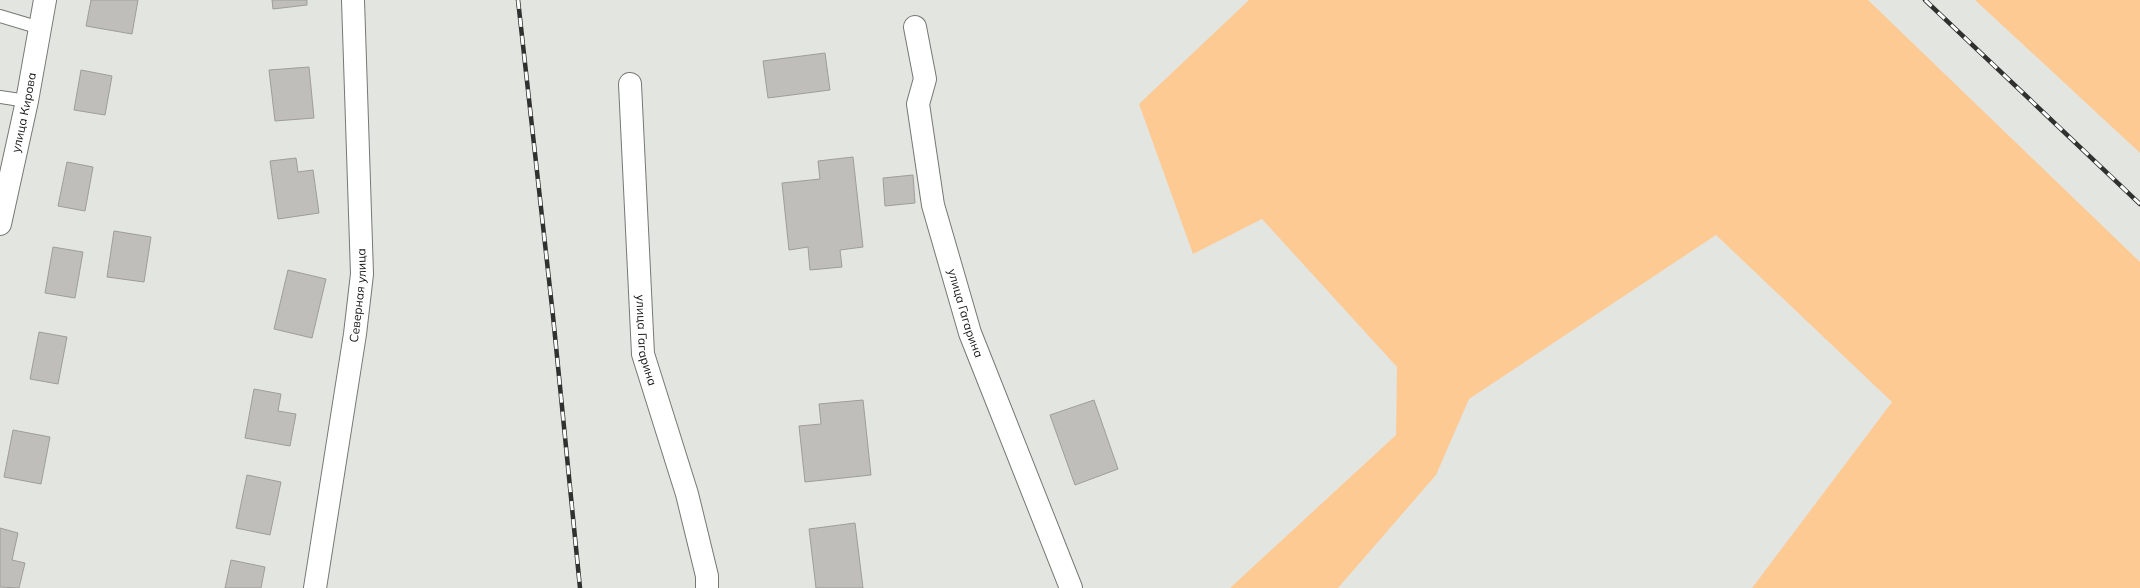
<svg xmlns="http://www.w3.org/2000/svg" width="2140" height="588" viewBox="0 0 2140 588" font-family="Mulish,sans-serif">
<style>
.green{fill:#feca94}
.building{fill:#bfbeba;stroke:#9e9d99}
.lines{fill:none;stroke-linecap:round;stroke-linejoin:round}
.lane-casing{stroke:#767874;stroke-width:14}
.street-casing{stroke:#767874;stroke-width:24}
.secondary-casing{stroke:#767874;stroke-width:24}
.lane{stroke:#fff;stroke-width:12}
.street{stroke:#fff;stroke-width:22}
.secondary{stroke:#fff;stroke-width:22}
.rail-casing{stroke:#30312f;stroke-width:4.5}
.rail{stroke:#fff;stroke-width:3;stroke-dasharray:9;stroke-linecap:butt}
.labels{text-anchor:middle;stroke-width:3;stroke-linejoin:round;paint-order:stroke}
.street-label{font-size:12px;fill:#151514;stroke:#fff}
</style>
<rect width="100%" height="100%" fill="#e3e5e1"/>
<path class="green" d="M1249 0H1868L2140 262V588H1752L1892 402 1716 235 1469 399 1436 475 1338 588H1230L1396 435 1397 367 1262 219 1193 254 1139 104Z
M1975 0H2140V153Z"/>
<path class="building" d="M91 0H138L132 34 86 26Z
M272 0H307V5L273 9Z
M825 53 830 90 768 98 763 61Z
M309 67 314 118 275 121 269 70Z
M81 70 112 76 105 115 74 110Z
M853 157 863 247 840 250 842 267 810 270 808 247 789 250 782 183 820 179 818 161Z
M296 158 298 172 313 170 319 213 278 219 270 161Z
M67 162 93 167 85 211 58 206Z
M913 175 915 203 885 206 883 178Z
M114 231 151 237 144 282 107 277Z
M53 247 83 252 75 298 45 293Z
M288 270 326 279 312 338 274 329Z
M39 332 67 337 58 384 30 379Z
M254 389 281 394 278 411 296 414 290 446 245 438Z
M863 400 871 475 805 482 799 426 821 424 819 404Z
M1094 400 1118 469 1075 485 1050 415Z
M13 430 50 437 41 484 4 477Z
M247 475 281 482 270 535 236 528Z
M855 523 863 588H816L809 529Z
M0 528 18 533 12 560 25 563 19 588 0 587Z
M231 560 265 567 261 588H225Z"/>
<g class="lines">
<defs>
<path id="lane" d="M0 16 40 28
M0 97 27 101"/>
<g id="street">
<path id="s1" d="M915 27 925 79 918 104 933 205 970 333 1071 588"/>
<path id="s2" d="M630 84 643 354 687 494 707 576V588"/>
<path id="s3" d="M315 588 355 334 362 274 353 0"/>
</g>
<g id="secondary">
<path id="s4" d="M0 224 27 101 45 0"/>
</g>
</defs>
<use href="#lane" class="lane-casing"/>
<use href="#street" class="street-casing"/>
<use href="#secondary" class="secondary-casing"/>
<use href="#lane" class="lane"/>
<use href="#street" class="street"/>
<use href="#secondary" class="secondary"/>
<defs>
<path id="rail" d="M518 0 553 316 580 588
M1925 0 2140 204"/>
</defs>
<use href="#rail" class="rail-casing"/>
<use href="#rail" class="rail"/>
</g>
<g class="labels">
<g class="street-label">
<text dy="4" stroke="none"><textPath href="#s4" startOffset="114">улица Кирова</textPath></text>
<text dy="4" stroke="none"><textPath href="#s3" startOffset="296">Северная улица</textPath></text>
<text dy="4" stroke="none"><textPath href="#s1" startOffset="294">улица Гагарина</textPath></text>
<text dy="4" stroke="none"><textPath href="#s2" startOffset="257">улица Гагарина</textPath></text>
</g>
</g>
</svg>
